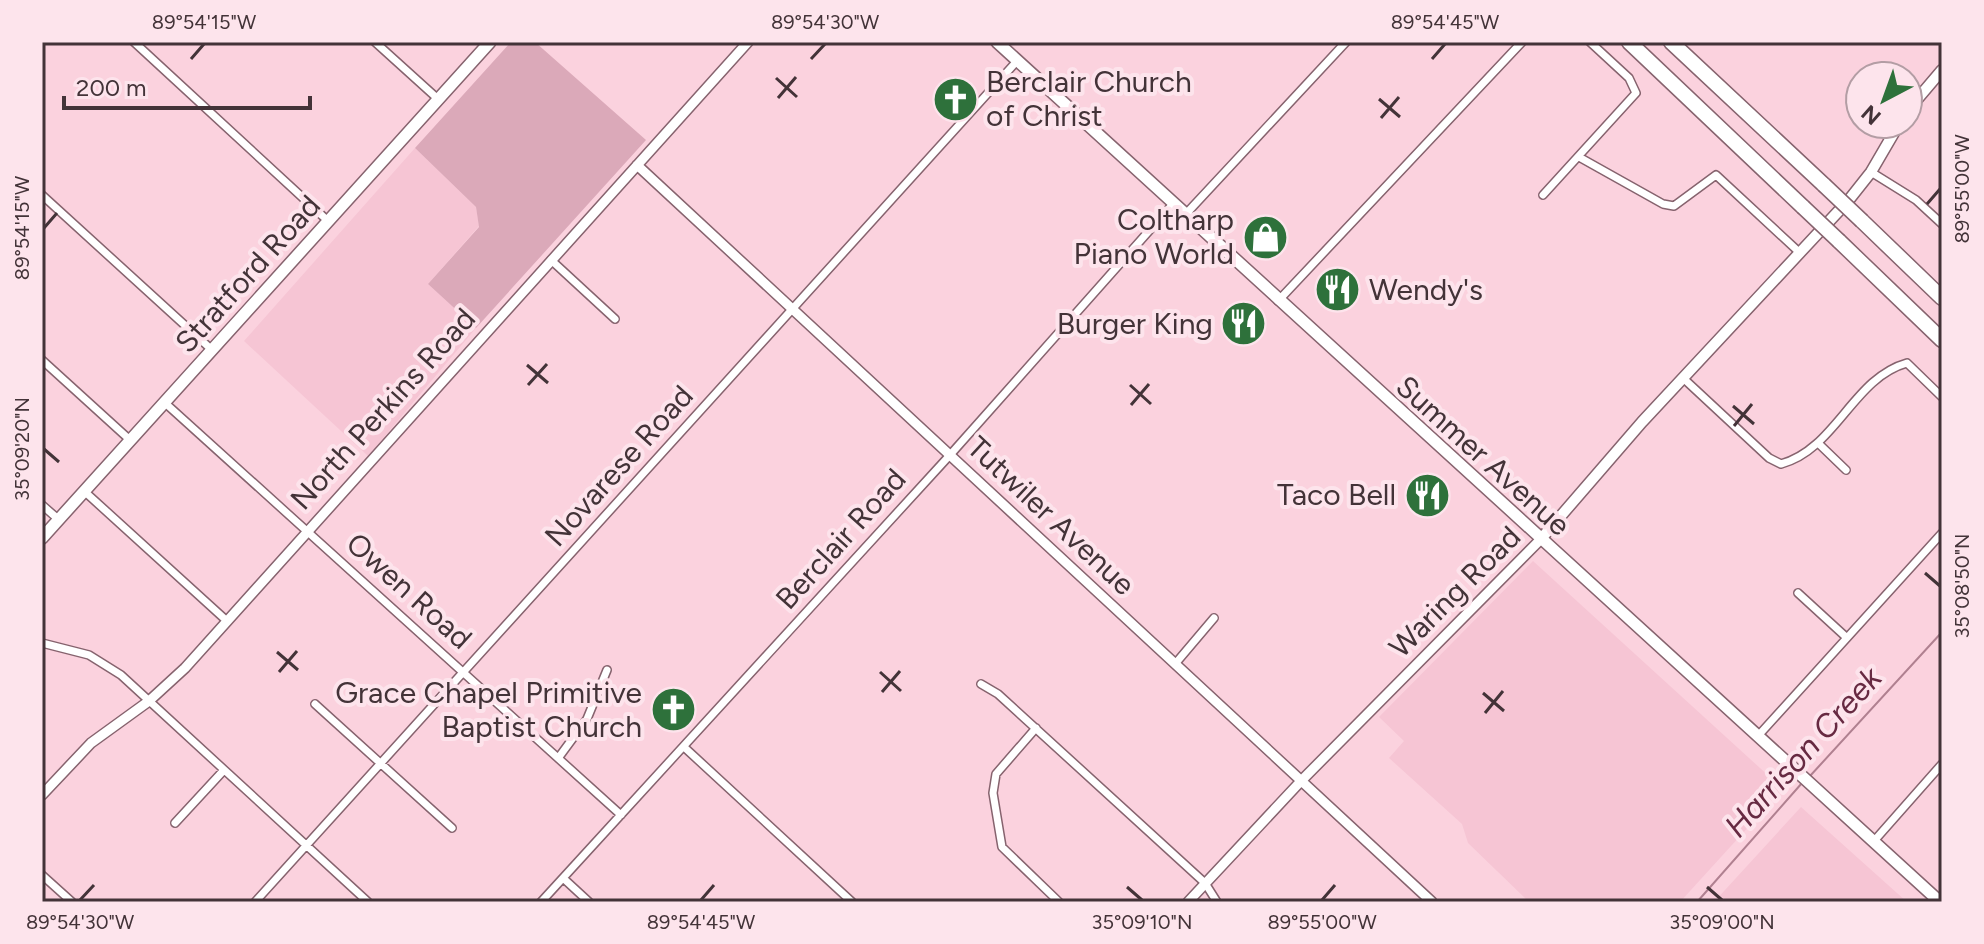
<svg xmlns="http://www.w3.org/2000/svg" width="1984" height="944" viewBox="0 0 1984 944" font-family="Figtree,sans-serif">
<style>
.built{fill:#f6c5d4}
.green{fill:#dba9b9}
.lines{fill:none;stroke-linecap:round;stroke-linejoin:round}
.stream{stroke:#b08090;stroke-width:2}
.minor-casing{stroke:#86636e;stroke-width:10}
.tertiary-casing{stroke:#86636e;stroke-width:12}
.secondary-casing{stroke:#86636e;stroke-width:13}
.primary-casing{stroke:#86636e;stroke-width:14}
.motorway-casing{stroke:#86636e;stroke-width:17}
.minor{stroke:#fff;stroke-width:7}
.tertiary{stroke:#fff;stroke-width:9}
.secondary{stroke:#fff;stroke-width:10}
.primary{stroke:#fff;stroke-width:11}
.motorway{stroke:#fff;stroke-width:14}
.motorway-bridge-casing{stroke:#86636e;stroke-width:17;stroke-linecap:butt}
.motorway-bridge{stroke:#fff;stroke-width:14}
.ticks{fill:none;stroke:#433338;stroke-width:3}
.labels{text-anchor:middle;stroke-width:8;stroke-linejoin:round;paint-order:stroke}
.poi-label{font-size:30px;fill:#433338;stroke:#fde4ec;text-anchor:end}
.street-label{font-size:30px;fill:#433338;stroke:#fde4ec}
.water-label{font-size:32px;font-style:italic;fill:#672a42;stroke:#fde4ec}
.neatline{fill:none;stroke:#433338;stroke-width:3}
.ticks-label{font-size:20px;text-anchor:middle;fill:#433338}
</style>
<rect width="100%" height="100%" fill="#fbd2de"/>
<path class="built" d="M415 148 476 207 479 226 428 284 476 328 368 456 244 341Z
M1533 561 1783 789 1680 902H1529L1468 843 1462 824 1389 758 1404 741 1379 717Z
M1801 807 1907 902H1714Z"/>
<path class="green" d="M511 42H535L646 140 476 328 428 284 479 227 476 207 415 148Z"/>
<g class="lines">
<path class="stream" d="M1810 776 1942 632
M1697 902 1802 783"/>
<defs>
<path id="minor" d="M134 42 328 221
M375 42 438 99
M1579 157 1663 204 1674 206 1716 175 1799 252
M1871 172 1916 200 1942 224
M42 195 212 350
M1543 195 1636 93 1629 78 1590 42
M1184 216 1346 42
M551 260 615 319
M1278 301 1522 42
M42 360 130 440
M1683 378 1769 458 1781 464C1836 449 1853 378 1907 363L1942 397
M164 402 621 815
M1818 443 1846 470
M84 491 227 621
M42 505 58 519
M1798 593 1846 637
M42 643 89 655 121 675 368 902
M1175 664 1214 618
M981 684 998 694 1205 883 1217 902
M315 704 452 828
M1036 728 996 774 993 793 1002 847 1059 902
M1757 737 1942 533
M684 747 852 902
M559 757 587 719 607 670
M175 823 224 770
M1874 841 1942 764
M42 875 72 902
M563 878 589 902
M255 902 1017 61
M541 902 950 455 1172 205"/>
<path id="tertiary" d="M637 165 1432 902
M42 795 91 743 149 701 185 668 748 42
M1188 902 1301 781 1540 540"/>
<path id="secondary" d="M1908 110 1942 70
M1540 540 1642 422 1848 201 1871 172 1899 124"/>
<path id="primary" d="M997 42 1940 902
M42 538 490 42"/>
<path id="motorway" d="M1629 42 1803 207
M1671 42 1824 185
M1862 221 1942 298
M1839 241 1942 340"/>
</defs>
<use href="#minor" class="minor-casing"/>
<use href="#tertiary" class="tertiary-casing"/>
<use href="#secondary" class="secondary-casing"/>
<use href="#primary" class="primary-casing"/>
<use href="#motorway" class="motorway-casing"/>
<use href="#minor" class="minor"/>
<use href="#tertiary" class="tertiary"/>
<use href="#secondary" class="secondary"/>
<use href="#primary" class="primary"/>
<use href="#motorway" class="motorway"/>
<defs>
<path id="motorway-bridge" d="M1824 185 1862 221
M1803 207 1839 241"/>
</defs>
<use href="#motorway-bridge" class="motorway-bridge-casing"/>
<use href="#motorway-bridge" class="motorway-bridge"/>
</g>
<path class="ticks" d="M191 59 204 44M811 59 825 44M1432 59 1445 44M776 78 797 97M778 98 796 77M1379 99 1400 117M1381 118 1399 97M1927 204 1940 189M44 228 57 213M527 365 548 383M528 385 547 364M1130 385 1151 404M1131 405 1149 384M1733 406 1754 424M1734 426 1752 404M44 449 59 462M1925 573 1940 586M277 652 298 670M279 672 297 651M880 672 901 691M882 692 900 671M1483 693 1504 711M1485 713 1503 691M1127 887 1142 900M1707 887 1722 900M80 900 94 885M701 900 714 885M1322 900 1335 885"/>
<defs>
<symbol id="church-disc" viewBox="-11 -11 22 22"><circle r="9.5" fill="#2e713b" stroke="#fde4ec"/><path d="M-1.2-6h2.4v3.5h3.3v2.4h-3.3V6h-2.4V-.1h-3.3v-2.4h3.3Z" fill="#fff"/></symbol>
<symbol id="shop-disc" viewBox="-11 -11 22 22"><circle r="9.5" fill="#2e713b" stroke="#fde4ec"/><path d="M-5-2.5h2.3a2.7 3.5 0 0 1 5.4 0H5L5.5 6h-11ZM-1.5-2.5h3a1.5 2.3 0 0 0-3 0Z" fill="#fff"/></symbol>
<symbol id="restaurant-disc" viewBox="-11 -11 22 22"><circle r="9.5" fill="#2e713b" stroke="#fde4ec"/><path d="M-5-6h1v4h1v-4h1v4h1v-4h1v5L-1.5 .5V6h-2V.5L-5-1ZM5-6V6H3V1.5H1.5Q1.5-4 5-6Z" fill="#fff"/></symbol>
</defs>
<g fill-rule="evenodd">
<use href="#church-disc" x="930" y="74" width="51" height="51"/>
<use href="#shop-disc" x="1240" y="212" width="51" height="51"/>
<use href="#restaurant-disc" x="1312" y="264" width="51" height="51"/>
<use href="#restaurant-disc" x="1218" y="298" width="51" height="51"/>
<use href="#restaurant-disc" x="1402" y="470" width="51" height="51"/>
<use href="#church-disc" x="648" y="684" width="51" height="51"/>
</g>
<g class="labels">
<g class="poi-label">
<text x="986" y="92" text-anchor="start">Berclair Church<tspan x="986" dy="34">of Christ</tspan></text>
<text x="1234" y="230">Coltharp<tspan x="1234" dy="34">Piano World</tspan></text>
<text x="1369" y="300" text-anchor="start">Wendy's</text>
<text x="1213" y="334">Burger King</text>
<text x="1396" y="505">Taco Bell</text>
<text x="642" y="703">Grace Chapel Primitive<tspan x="642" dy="34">Baptist Church</tspan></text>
</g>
<g class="street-label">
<text transform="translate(248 274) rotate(-48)" y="10">Stratford Road</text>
<text transform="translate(383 409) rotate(-48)" y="10">North Perkins Road</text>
<text transform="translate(1483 456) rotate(42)" y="10">Summer Avenue</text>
<text transform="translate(619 466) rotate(-48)" y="10">Novarese Road</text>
<text transform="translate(1051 516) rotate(43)" y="10">Tutwiler Avenue</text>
<text transform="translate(841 539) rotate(-48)" y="10">Berclair Road</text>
<text transform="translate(409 591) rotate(42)" y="10">Owen Road</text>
<text transform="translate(1455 592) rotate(-45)" y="10">Waring Road</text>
</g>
<g class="water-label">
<text transform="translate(1803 752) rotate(-48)" y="11">Harrison Creek</text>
</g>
</g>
<rect width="1984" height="944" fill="none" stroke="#fde4ec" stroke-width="88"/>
<g transform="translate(1884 100) rotate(221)"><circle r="38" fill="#fde4ec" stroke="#b39da4" stroke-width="2"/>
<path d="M0-6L14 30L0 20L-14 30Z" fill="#2e713b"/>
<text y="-12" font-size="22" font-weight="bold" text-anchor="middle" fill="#433338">N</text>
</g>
<path d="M64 96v12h246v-12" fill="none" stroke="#433338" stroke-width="4"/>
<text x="76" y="96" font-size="24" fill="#433338" stroke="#fde4ec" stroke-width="6" paint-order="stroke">200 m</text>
<rect x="44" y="44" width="1896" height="856" class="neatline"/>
<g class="ticks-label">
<text x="204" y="29">89°54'15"W</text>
<text x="825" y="29">89°54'30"W</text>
<text x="1445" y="29">89°54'45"W</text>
<text transform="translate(1962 189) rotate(-90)" y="7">89°55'00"W</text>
<text transform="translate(22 228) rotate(-90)" y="7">89°54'15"W</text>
<text transform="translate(22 449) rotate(-90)" y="7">35°09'20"N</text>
<text transform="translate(1962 586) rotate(-90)" y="7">35°08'50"N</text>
<text x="80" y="929">89°54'30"W</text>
<text x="701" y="929">89°54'45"W</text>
<text x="1142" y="929">35°09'10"N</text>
<text x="1322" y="929">89°55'00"W</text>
<text x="1722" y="929">35°09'00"N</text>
</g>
</svg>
